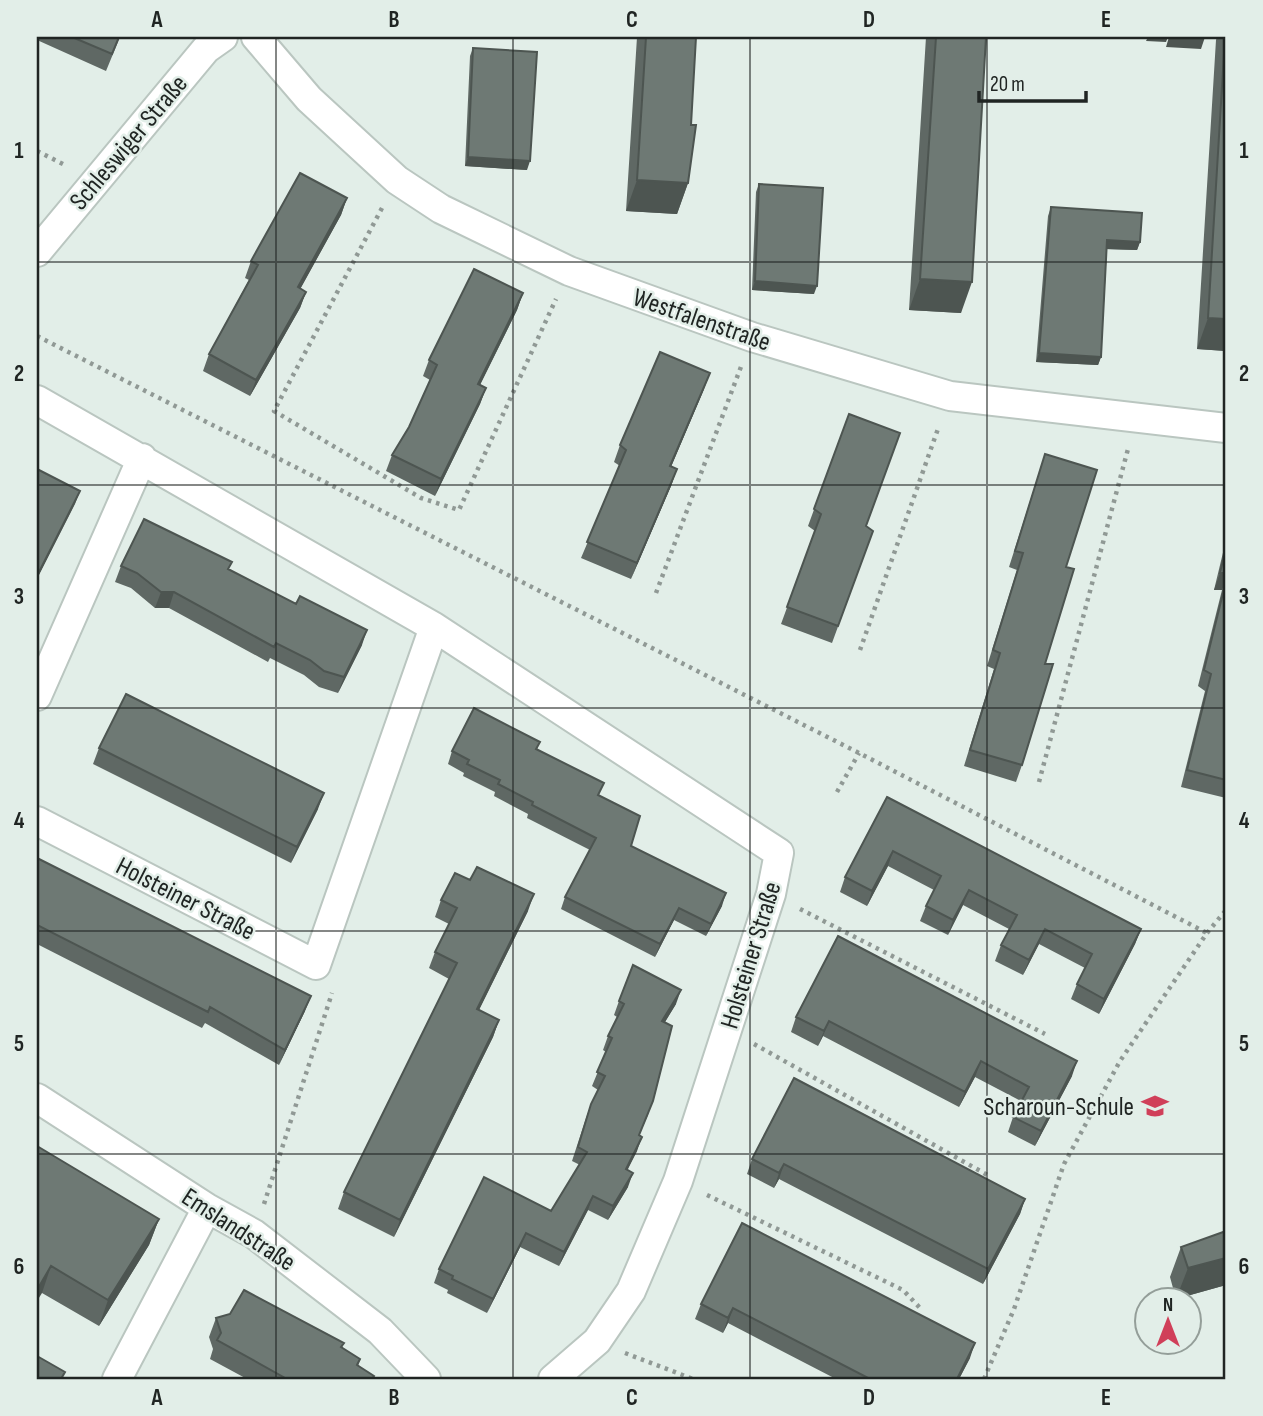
<svg xmlns="http://www.w3.org/2000/svg" width="1263" height="1416" viewBox="0 0 1263 1416" font-family="'Sofia Sans Condensed',sans-serif">
<style>
.lines{fill:none;stroke-linecap:round;stroke-linejoin:round}
.street-casing{stroke:#bac6c0;stroke-width:32}
.path{stroke:#909995;stroke-width:4.5;stroke-dasharray:3.5 5;stroke-linecap:butt}
.street{stroke:#fff;stroke-width:28}
.wall{fill:#5f6864}
.shaded-wall{fill:#4d5551}
.building{fill:#6e7974;stroke:#4d5551;stroke-width:2}
.grid{fill:none;stroke:#202523;stroke-width:2;stroke-opacity:0.55}
.labels{text-anchor:middle;stroke-width:5;stroke-linejoin:round;paint-order:stroke}
.street-label{font-size:26px;fill:#202523;stroke:#e2eee8}
.poi-label{font-size:26px;fill:#202523;stroke:#e2eee8;text-anchor:end}
.neatline{fill:none;stroke:#202523;stroke-width:2.5}
.grid-label{font-size:23px;text-anchor:middle;font-weight:bold;fill:#202523}
</style>
<rect width="100%" height="100%" fill="#e2eee8"/>
<g class="lines">
<defs>
<path id="street" d="M256 37 309 99 397 180 441 209 569 271 752 337 950 396 1226 428
M37 252 206 49 223 37
M37 400 434 627 779 853 771 894 678 1181 631 1291 597 1341 553 1379
M37 696 142 458
M37 821 316 965 434 627
M37 1098 207 1208 254 1234 380 1331 426 1379
M117 1379 207 1208"/>
</defs>
<use href="#street" class="street-casing"/>
<path class="path" d="M37 151 67 166
M382 208 274 411 421 498 459 510 556 299
M37 336 859 753 1207 933
M656 593 742 364
M860 650 939 426
M1039 782 1128 449
M837 792 859 753
M800 909 1045 1034
M754 1044 991 1177
M707 1195 903 1290 921 1309
M264 1204 332 993
M625 1353 693 1379
M984 1379 1014 1309 1064 1164 1120 1061 1207 933 1226 910"/>
<use href="#street" class="street"/>
</g>
<path class="wall" d="M37 37H120L106 71 37 40Z
M637 37H696L688 183 677 214 626 211Z
M926 37H986L961 313 909 310Z
M1217 37H1226V351L1197 349 1216 40Z
M473 48 527 170 465 166 470 56Z
M759 184 814 294 752 290 756 192Z
M347 198 341 215 300 289 306 292 300 308 250 396 203 371 209 354 249 280 245 278 251 261Z
M1051 207 1140 242 1137 250 1107 249 1101 357 1098 365 1036 362 1048 216Z
M523 293 517 310 480 385 486 388 480 404 435 496 386 471 392 455 409 427 430 380 423 376 429 360Z
M704 389 671 467 677 469 671 486 631 579 581 558 620 466 614 462 620 445Z
M849 414 866 526 873 531 832 643 781 624 815 531 808 526Z
M1045 454 1066 567 1022 765 1016 782 964 766 994 669 987 666 1017 570 1009 567Z
M1226 540V798L1181 787 1205 691 1198 686 1222 590H1214Z
M121 566 229 570 362 645 338 693 319 687 304 675 270 658 268 662 169 608H155L131 588 115 582Z
M540 742 537 749 600 796 631 846 722 906 706 936 674 920 655 957 561 909 565 897 590 850 527 818 528 814 494 796 495 792 463 776 464 773 448 764 452 751Z
M99 748 318 809 291 863 93 764Z
M887 797 1141 929 1135 944 1099 1014 1071 999 1077 984 1085 968 1039 944 1023 975 995 961 1001 945 1009 929 963 905 948 935 920 921 926 906 934 890 888 866 867 906 840 892 845 877Z
M37 858 305 1011 279 1065 205 1023 202 1028 37 944Z
M441 900 528 911 479 1010 499 1020 493 1037 394 1237 338 1209 344 1192 449 979 429 968 435 952 449 924 435 917Z
M838 936 1072 1076 1035 1146 1008 1132 1013 1117 1021 1101 975 1077 959 1107 823 1036 818 1046 791 1032 796 1017Z
M619 1001 676 1004 665 1022 648 1115 639 1135 637 1151 627 1170 628 1187 608 1220 588 1210 559 1266 520 1247 487 1313 447 1293 448 1290 434 1283 439 1269 551 1211 580 1165 572 1161 586 1118 591 1104 598 1090 592 1086 606 1052 603 1050 608 1036 617 1017 614 1015Z
M37 1146 159 1219 149 1245 99 1326 42 1293Z
M752 1159 1025 1199 1020 1214 983 1284 779 1179 774 1188 747 1174Z
M1226 1180V1285L1176 1299 1170 1277 1181 1247 1225 1232V1182Z
M742 1223 970 1358 959 1379H836L728 1323 723 1333 695 1319 701 1304Z
M216 1318 344 1343 342 1348 360 1359 358 1366 373 1379H247L210 1359 213 1349 209 1337Z"/>
<path class="shaded-wall" d="M1148 37H1168L1166 42 1146 41Z
M1169 37H1205L1201 49 1166 47Z
M468 157 530 161 527 170 465 166Z
M637 180 688 183 677 214 626 211Z
M347 198 341 215 292 304 298 287Z
M1107 240 1140 242 1137 250 1104 249Z
M920 279 972 282 961 313 909 310Z
M755 281 817 286 814 294 752 290Z
M306 292 300 308 250 396 256 380Z
M523 293 517 310 472 401 478 384Z
M1208 318 1226 319V351L1197 349Z
M1039 353 1101 357 1098 365 1036 362Z
M710 373 704 389 664 483 670 466Z
M486 388 480 404 435 496 441 479Z
M677 469 671 486 631 579 637 563Z
M80 491 75 504 37 579V576Z
M1220 573H1226V579L1222 590H1214Z
M161 592H174L169 608H155Z
M367 630 362 645 338 693 344 677Z
M324 793 318 809 291 863 297 847Z
M893 851 888 866 867 906 872 891Z
M969 890 963 905 948 935 953 920Z
M726 893 722 906 706 936 711 924Z
M534 894 528 911 471 1026 477 1009Z
M679 908 674 920 655 957 660 944Z
M1045 929 1039 944 1023 975 1029 960Z
M1141 929 1135 944 1099 1014 1104 999Z
M681 990 676 1004 657 1035 662 1021Z
M311 996 305 1011 279 1065 285 1050Z
M499 1020 493 1037 394 1237 400 1220Z
M829 1021 823 1036 818 1046 824 1031Z
M981 1061 975 1077 959 1107 965 1092Z
M1077 1061 1072 1076 1035 1146 1041 1131Z
M642 1137 637 1151 621 1183 626 1169Z
M784 1164 779 1179 774 1188 779 1173Z
M633 1173 628 1187 608 1220 613 1206Z
M593 1196 588 1210 559 1266 564 1252Z
M1025 1199 1020 1214 983 1284 988 1269Z
M159 1219 149 1245 99 1326 108 1300Z
M526 1233 520 1247 487 1313 493 1299Z
M1226 1258V1285L1176 1299 1188 1268Z
M51 1266 42 1293 37 1301V1290Z
M733 1308 728 1323 723 1333 728 1318Z
M975 1343 970 1358 959 1379H957Z"/>
<path class="building" d="M72 37H119L112 54Z
M646 37H696L691 125H696L688 183 637 180Z
M936 37H986L972 282 920 279Z
M1225 37H1226V319L1208 318Z
M473 48 537 52 530 161 468 157Z
M300 173 347 198 298 287 306 292 256 380 209 354 258 265 251 261Z
M759 184 823 188 817 286 755 281Z
M1051 207 1142 213 1140 242 1107 240 1101 357 1039 353Z
M474 269 523 293 478 384 486 388 441 479 392 455 409 427 437 365 429 360Z
M660 352 710 373 670 466 677 469 637 563 587 542 626 450 620 445Z
M849 414 900 433 866 526 873 531 838 626 787 607 821 514 814 509Z
M1045 454 1097 470 1066 567 1074 569 1045 664H1053L1022 765 970 750 1000 653 993 650 1023 553 1015 551Z
M37 469 80 491 37 576Z
M144 519 232 562 228 569 296 604 300 596 367 630 344 677 324 671 310 660 276 643 274 647 174 592H161L137 573 121 566Z
M1226 547V573H1220Z
M1226 581V780L1187 770 1211 674 1204 670Z
M126 694 324 793 297 847 99 748Z
M474 708 540 742 536 749 604 783 598 795 640 816 631 846 726 893 711 924 679 908 660 944 565 897 596 838 532 805 533 802 498 784 500 780 467 764 469 760 452 751Z
M887 797 1141 929 1104 999 1077 984 1092 954 1045 929 1029 960 1001 945 1017 915 969 890 953 920 926 906 941 876 893 851 872 891 845 877Z
M37 858 311 996 285 1050 210 1007 208 1012 37 925Z
M477 867 534 894 477 1009 499 1020 400 1220 344 1192 457 963 435 952 457 908 441 900 455 873 470 880Z
M838 936 1077 1061 1041 1131 1013 1117 1029 1087 981 1061 965 1092 829 1021 824 1031 796 1017Z
M633 965 681 990 662 1021 672 1026 653 1101 639 1135 642 1137 626 1169 633 1173 613 1206 593 1196 564 1252 526 1233 493 1299 452 1279 453 1276 439 1269 484 1177 551 1211 587 1152 578 1147 591 1104 605 1076 597 1072 612 1038 608 1036 624 1004 619 1001Z
M794 1078 1025 1199 988 1269 784 1164 779 1173 752 1159Z
M37 1146 159 1219 108 1300 51 1266 37 1290Z
M742 1223 975 1343 957 1379H870L733 1308 728 1318 701 1304Z
M1226 1231V1258L1188 1268 1181 1247Z
M244 1290 344 1343 341 1347 360 1359 357 1365 374 1376 372 1379H287L217 1340 221 1333 216 1318 230 1314Z
M37 1356 65 1372 61 1379H37Z"/>
<path class="grid" d="M276 37V1379M513 37V1379M750 37V1379M987 37V1379M37 262H1226M37 485H1226M37 708H1226M37 931H1226M37 1154H1226"/>
<defs>
<symbol id="school-bare" viewBox="-9 -9 18 18"><path d="M0-5L7-2L0 1L-7-2ZM-4 1L0 2.5L4 1V4Q0 6-4 4Z" fill="#d03f59" stroke="#e2eee8" stroke-width="2.5" paint-order="stroke"/></symbol>
</defs>
<g fill-rule="evenodd">
<use href="#school-bare" x="1136" y="1087" width="38" height="38"/>
</g>
<g class="labels">
<g class="street-label">
<text transform="translate(128 142) rotate(-50)" y="9">Schleswiger Straße</text>
<text transform="translate(702 319) rotate(19)" y="9">Westfalenstraße</text>
<text transform="translate(186 898) rotate(27)" y="9">Holsteiner Straße</text>
<text transform="translate(750 955) rotate(-73)" y="9">Holsteiner Straße</text>
<text transform="translate(239 1229) rotate(33)" y="9">Emslandstraße</text>
</g>
<g class="poi-label">
<text x="1134" y="1115">Scharoun-Schule</text>
</g>
</g>
<rect width="1263" height="1416" fill="none" stroke="#e2eee8" stroke-width="77"/>
<g transform="translate(1168 1321)"><circle r="33" fill="#e2eee8" stroke="#949e99" stroke-width="2"/>
<path d="M0-5L12 26L0 18L-12 26Z" fill="#d03f59"/>
<text y="-10" font-size="19" font-weight="bold" text-anchor="middle" fill="#202523">N</text>
</g>
<path d="M979 91v10h107v-10" fill="none" stroke="#202523" stroke-width="3.5"/>
<text x="990" y="91" font-size="21" fill="#202523" stroke="#e2eee8" stroke-width="5" paint-order="stroke">20 m</text>
<rect x="38" y="38" width="1186" height="1340" class="neatline"/>
<g class="grid-label">
<text x="157" y="27">A</text>
<text x="394" y="27">B</text>
<text x="632" y="27">C</text>
<text x="869" y="27">D</text>
<text x="1106" y="27">E</text>
<text x="19" y="158">1</text>
<text x="1244" y="158">1</text>
<text x="19" y="381">2</text>
<text x="1244" y="381">2</text>
<text x="19" y="604">3</text>
<text x="1244" y="604">3</text>
<text x="19" y="828">4</text>
<text x="1244" y="828">4</text>
<text x="19" y="1051">5</text>
<text x="1244" y="1051">5</text>
<text x="19" y="1274">6</text>
<text x="1244" y="1274">6</text>
<text x="157" y="1405">A</text>
<text x="394" y="1405">B</text>
<text x="632" y="1405">C</text>
<text x="869" y="1405">D</text>
<text x="1106" y="1405">E</text>
</g>
</svg>
